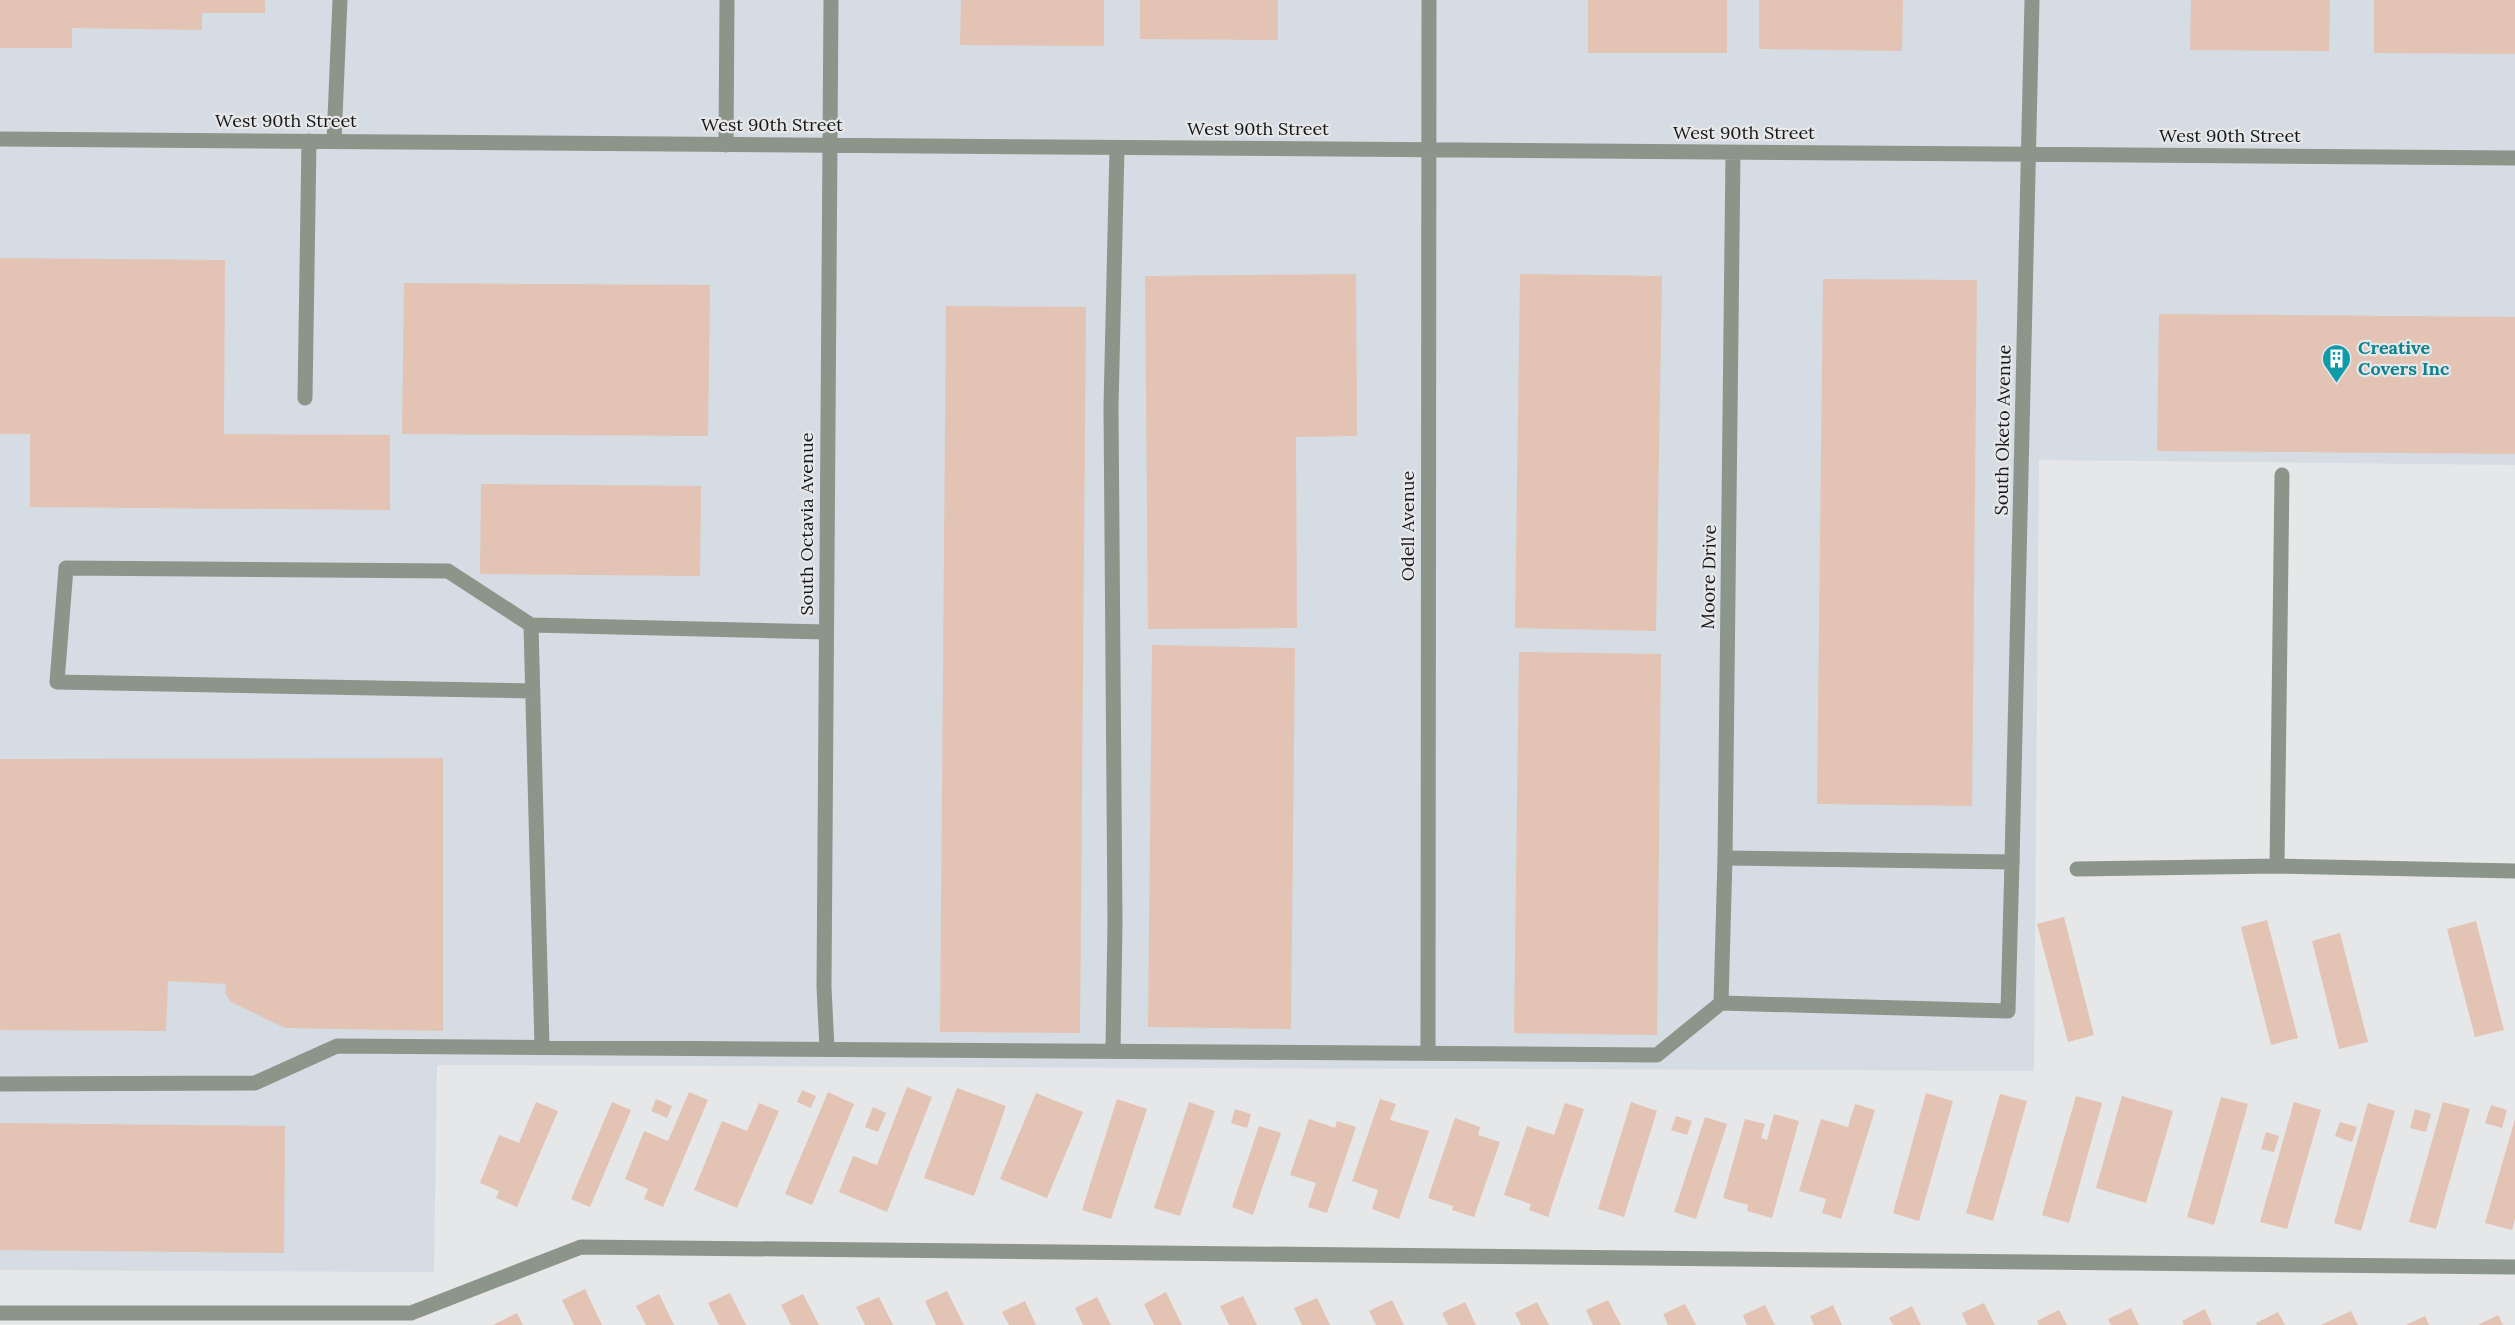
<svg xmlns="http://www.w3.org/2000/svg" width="2515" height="1325" viewBox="0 0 2515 1325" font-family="Lora,serif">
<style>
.built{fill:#d6dce3}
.building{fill:#e3c3b4}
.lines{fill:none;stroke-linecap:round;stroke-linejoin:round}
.service{stroke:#8c9589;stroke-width:15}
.minor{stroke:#8c9589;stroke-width:15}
.labels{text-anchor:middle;stroke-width:4.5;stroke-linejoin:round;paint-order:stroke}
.street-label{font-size:18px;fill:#171718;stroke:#e6e7e8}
.culture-label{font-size:18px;font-weight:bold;fill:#0d838f;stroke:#e6e7e8;text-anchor:start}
</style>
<rect width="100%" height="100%" fill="#e6e7e8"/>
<path class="built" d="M0 0H2515V465L2039 460 2034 1071 437 1065 434 1272 0 1270Z"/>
<path class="building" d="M0 0H265V13H202V30L72 28V48H0Z
M961 0H1104V46L960 45Z
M1140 0H1278V40L1140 39Z
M1588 0H1727V53H1588Z
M1759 0H1903L1902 51 1759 49Z
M2191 0H2330L2329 51 2190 50Z
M2374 0H2515V54L2374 53Z
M0 258 225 260 224 434 390 435V510L30 507V434H0Z
M1356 274 1357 436 1296 437 1297 628 1148 629 1145 276Z
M1520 274 1662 276 1656 631 1515 628Z
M1823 279 1977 280 1972 806 1817 804Z
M404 283 710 285 708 436 402 434Z
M946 306 1086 307 1080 1033 940 1032Z
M2159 314 2515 317V454L2157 451Z
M481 484 701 486 700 576 480 574Z
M1152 645 1295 648 1291 1029 1148 1027Z
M1519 652 1661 654 1657 1035 1514 1033Z
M443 758V1031L285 1028 231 1002 225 993 226 984 168 981 166 1031 0 1030V759Z
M2064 917 2094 1035 2068 1042 2037 924Z
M2267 920 2298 1038 2271 1045 2241 927Z
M2476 921 2504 1030 2475 1037 2447 929Z
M2340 933 2368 1042 2339 1049 2312 941Z
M907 1087 932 1097 887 1212 839 1192 853 1156 877 1165Z
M957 1088 1006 1106 974 1196 924 1178Z
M802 1090 816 1096 811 1108 797 1102Z
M689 1092 708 1100 663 1207 644 1199 648 1189 625 1179 644 1131 668 1141Z
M828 1092 854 1104 812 1205 785 1194Z
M1036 1093 1083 1112 1047 1198 1000 1179Z
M1926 1093 1953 1101 1919 1221 1893 1213Z
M2000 1094 2027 1101 1993 1221 1966 1213Z
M2076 1096 2102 1103 2069 1223 2042 1215Z
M2122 1096 2173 1111 2146 1203 2096 1188Z
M2221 1097 2248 1104 2214 1225 2187 1217Z
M656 1099 672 1106 667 1118 651 1111Z
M1117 1099 1147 1109 1111 1219 1082 1210Z
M1380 1099 1396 1104 1390 1120 1429 1131 1399 1219 1372 1209 1378 1190 1352 1181Z
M536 1102 558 1111 517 1207 496 1198 499 1191 480 1183 499 1135 519 1143Z
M612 1102 631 1110 590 1207 571 1199Z
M1189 1102 1215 1111 1180 1216 1154 1208Z
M1631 1102 1657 1111 1624 1217 1598 1209Z
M2294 1102 2321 1110 2287 1229 2260 1222Z
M2443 1102 2470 1109 2436 1229 2409 1222Z
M759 1103 779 1111 737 1208 694 1190 722 1121 747 1131Z
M1565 1103 1584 1109 1548 1217 1529 1210 1531 1204 1504 1195 1527 1126 1554 1135Z
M2368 1103 2395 1111 2361 1231 2334 1223Z
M1855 1104 1875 1110 1841 1219 1822 1213 1826 1199 1799 1191 1821 1119 1848 1127Z
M2491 1105 2507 1110 2502 1128 2485 1123Z
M873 1107 886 1113 878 1132 865 1127Z
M1235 1109 1251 1114 1247 1128 1231 1123Z
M2415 1109 2431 1114 2426 1132 2410 1128Z
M1774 1114 1799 1121 1772 1218 1747 1211 1748 1205 1723 1198 1745 1119 1765 1124 1761 1138 1767 1140Z
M1676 1116 1692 1121 1687 1135 1671 1130Z
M1705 1117 1727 1124 1696 1219 1674 1212Z
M1455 1118 1480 1127 1478 1135 1500 1142 1474 1217 1452 1210 1453 1206 1428 1198Z
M1309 1119 1335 1128 1337 1121 1356 1127 1327 1213 1308 1207 1316 1183 1290 1175Z
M2515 1119V1219L2512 1230 2485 1223Z
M2340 1122 2357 1127 2352 1142 2335 1136Z
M0 1123 285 1126 284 1253 0 1250Z
M1259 1126 1281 1133 1253 1215 1232 1207Z
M2266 1132 2279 1136 2274 1152 2261 1149Z
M585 1289 602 1325H574L562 1300Z
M947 1291 964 1325H936L925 1301Z
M1166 1292 1182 1325H1154L1144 1304Z
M730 1293 746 1325H719L708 1303Z
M659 1294 674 1325H646L636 1306Z
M803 1294 819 1325H791L781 1305Z
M1243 1296 1257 1325H1229L1220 1306Z
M879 1297 893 1325H865L856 1307Z
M1097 1297 1111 1325H1083L1075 1308Z
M1317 1298 1330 1325H1302L1294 1308Z
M1392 1300 1404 1325H1376L1369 1311Z
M1608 1300 1621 1325H1593L1586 1310Z
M1025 1301 1036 1325H1009L1002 1312Z
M1465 1302 1476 1325H1448L1442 1313Z
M1537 1302 1549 1325H1521L1515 1313Z
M1984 1303 1995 1325H1967L1962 1313Z
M1685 1304 1696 1325H1668L1663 1314Z
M1765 1305 1775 1325H1747L1743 1315Z
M1833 1305 1842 1325H1814L1810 1316Z
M1912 1306 1921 1325H1893L1889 1318Z
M2131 1308 2139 1325H2111L2108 1319Z
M2205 1309 2212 1325H2184L2182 1321Z
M2059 1310 2067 1325H2039L2037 1321Z
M2351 1311 2358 1325H2321Z
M2278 1312 2285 1325H2257L2256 1323Z
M517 1313 523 1325H493Z
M2498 1315 2503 1325H2478Z
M2425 1316 2429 1325H2406Z"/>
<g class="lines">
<path class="service" d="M334 141 340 0
M726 145 727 0
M305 398 309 141
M531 625 448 571 66 568 57 682 533 691
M542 1047 531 625 826 632
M1113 1050 1115 922 1111 407 1117 148
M0 1084 255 1083 337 1046 1657 1055 1721 1003 2008 1011 2012 862 1725 858"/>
<path class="minor" d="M0 139 2515 158
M2012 862 2032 0
M2277 866 2282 475
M2077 869 2277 866 2515 871
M1721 1003 1725 858 1733 152
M827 1049 824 987 831 0
M1428 1052 1429 0
M0 1313H411L581 1247 2515 1267"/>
</g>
<defs>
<symbol id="building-pin" viewBox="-11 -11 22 30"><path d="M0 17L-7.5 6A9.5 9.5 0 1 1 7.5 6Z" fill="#0f9aa8" stroke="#e6e7e8"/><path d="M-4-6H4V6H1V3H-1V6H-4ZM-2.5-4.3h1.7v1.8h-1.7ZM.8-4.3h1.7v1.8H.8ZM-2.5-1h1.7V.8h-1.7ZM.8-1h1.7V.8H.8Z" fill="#fff"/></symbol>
</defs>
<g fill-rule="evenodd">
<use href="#building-pin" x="2320" y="342" width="33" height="45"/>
</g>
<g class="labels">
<g class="street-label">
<text x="286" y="127">West 90th Street</text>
<text x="772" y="131">West 90th Street</text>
<text x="1258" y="135">West 90th Street</text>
<text x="1744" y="139">West 90th Street</text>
<text x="2230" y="142">West 90th Street</text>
<text transform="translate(2003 430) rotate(-89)" y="6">South Oketo Avenue</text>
<text transform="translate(807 524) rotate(-90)" y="6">South Octavia Avenue</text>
<text transform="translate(1408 526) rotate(-90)" y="6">Odell Avenue</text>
<text transform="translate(1709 577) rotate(-89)" y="6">Moore Drive</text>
</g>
<g class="culture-label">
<text x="2358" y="354">Creative<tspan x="2358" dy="21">Covers Inc</tspan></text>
</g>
</g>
</svg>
